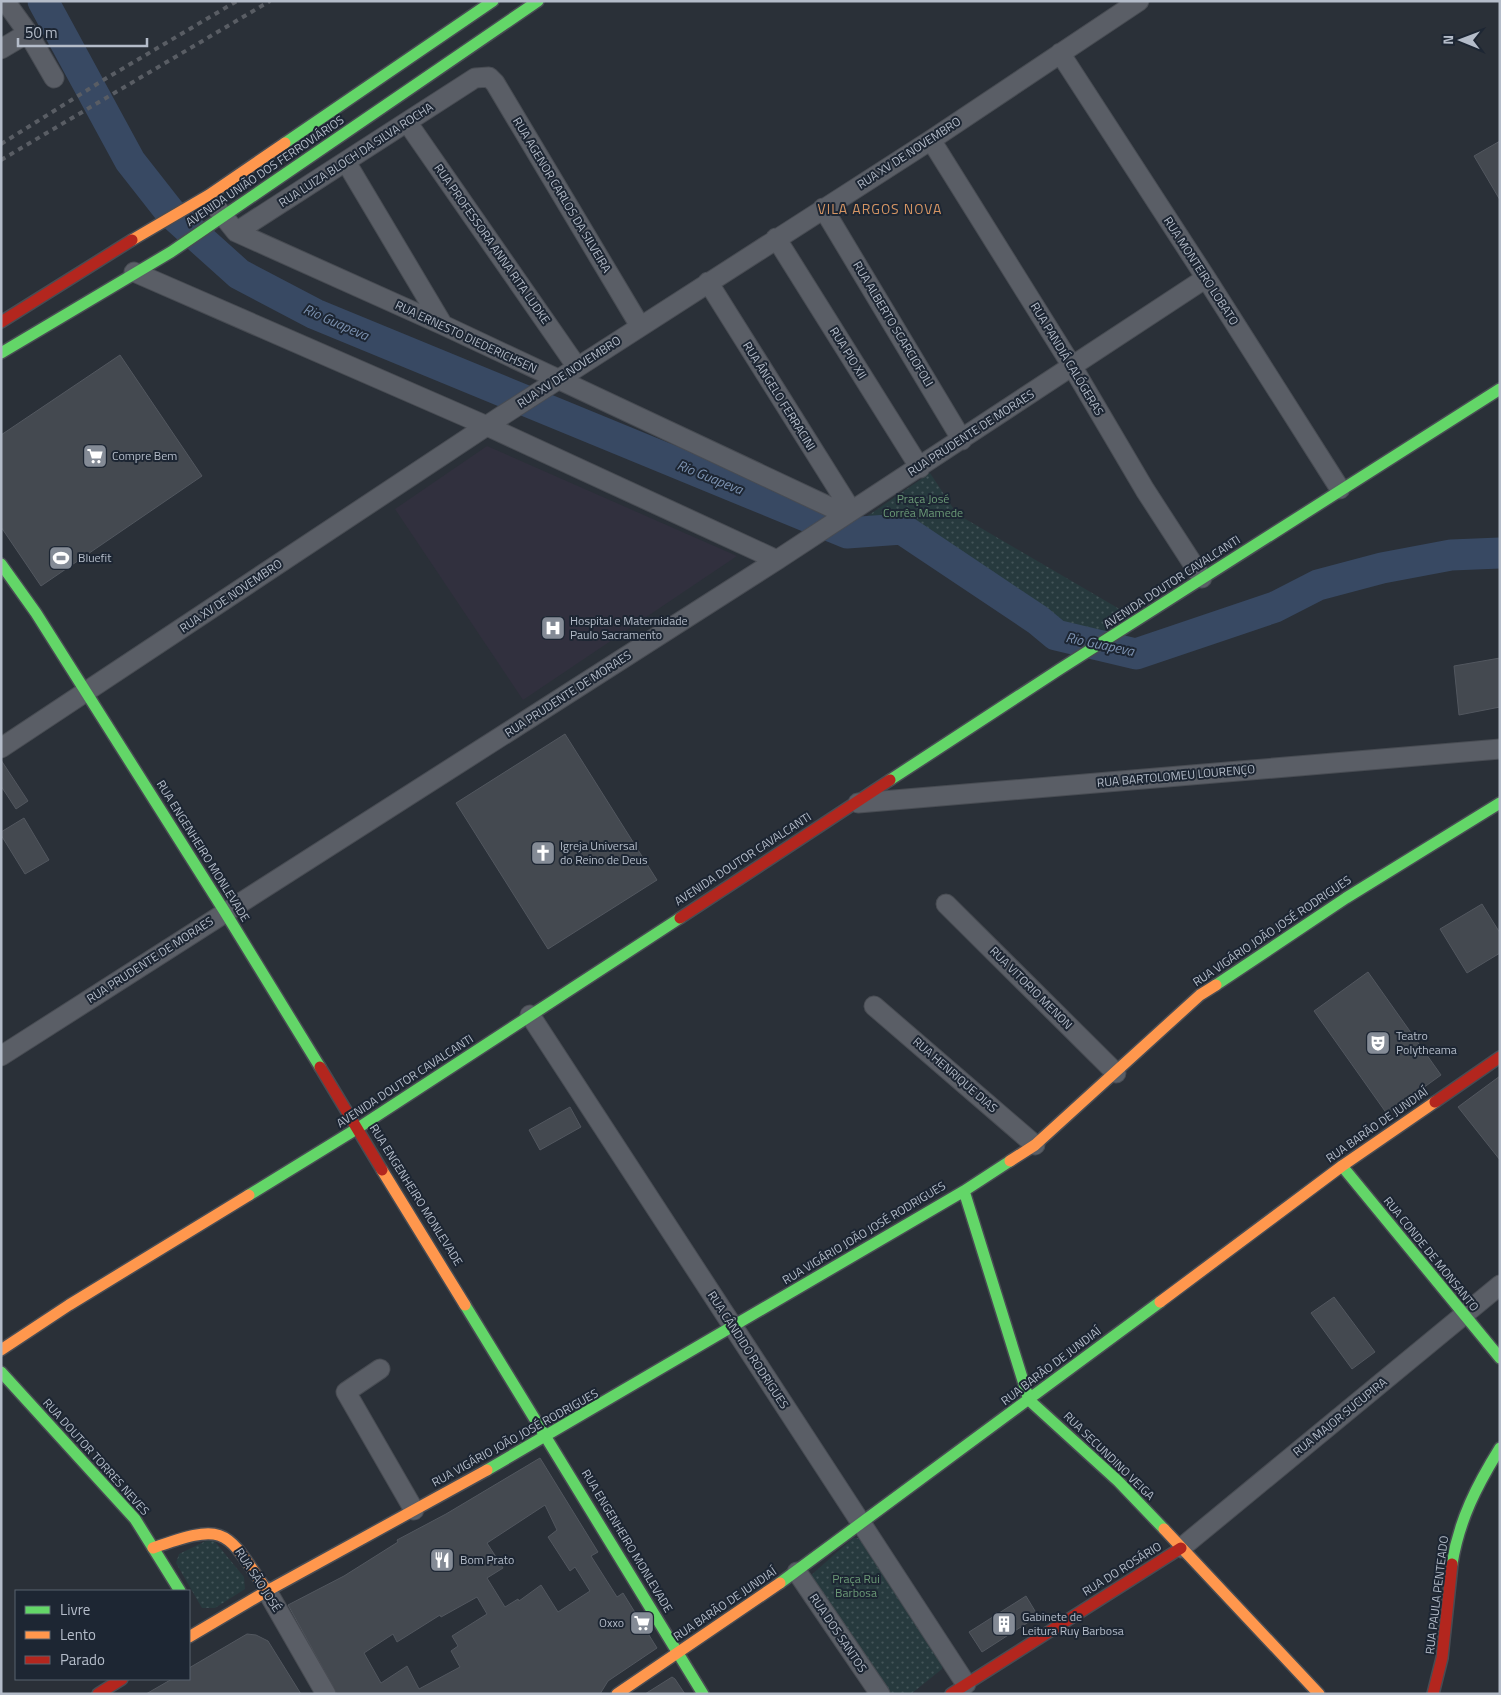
<svg xmlns="http://www.w3.org/2000/svg" width="1501" height="1695" viewBox="0 0 1501 1695" font-family="'Titillium Web',sans-serif">
<style>
.medical{fill:#31303e}
.park{fill:url(#park-dots)}
.lines{fill:none;stroke-linecap:round;stroke-linejoin:round}
.river{stroke:#384963;stroke-width:31}
.building{fill:#444950;stroke:#52575f;fill-rule:evenodd}
.street-casing{stroke:#484c53;stroke-width:21}
.fast-casing{stroke:#484c53;stroke-width:14}
.slow-casing{stroke:#484c53;stroke-width:14}
.jam-casing{stroke:#484c53;stroke-width:14}
.street{stroke:#5a5e66;stroke-width:19}
.fast{stroke:#63d668;stroke-width:11}
.slow{stroke:#ff974d;stroke-width:11}
.jam{stroke:#b3261e;stroke-width:11}
.rail{stroke:#595d64;stroke-width:4;stroke-dasharray:5 5;stroke-linecap:butt}
.labels{text-anchor:middle;stroke-width:4;stroke-linejoin:round;paint-order:stroke}
.street-label{font-size:12px;fill:#b4bcc9;stroke:#1d2633}
.poi-label{font-size:12px;fill:#b4bcc9;stroke:#1d2633;text-anchor:start}
.park-label{font-size:12px;fill:#6b9a76;stroke:#1d2633}
.neighbourhood-label{font-size:14px;letter-spacing:1px;fill:#d59563;stroke:#1d2633}
.water-label{font-size:14px;font-style:italic;fill:#7c92b1;stroke:#1d2633}
</style>
<defs>
<pattern id="park-dots" width="8" height="8" patternUnits="userSpaceOnUse" patternTransform="scale(1.25)"><rect width="8" height="8" fill="#273a3e"/><path d="M2 2h.1M6 6h.1" fill="none" stroke="#445559" stroke-width="1.8" stroke-linecap="round"/></pattern>
</defs>
<rect width="100%" height="100%" fill="#2a3038"/>
<path class="medical" d="M487 446 737 556 523 700 395 509Z"/>
<path class="park" d="M930 473 957 514 1128 614 1100 635 1049 616 954 550 899 520 853 526Z
M212 1538 244 1577 245 1589 215 1608H202L176 1563 179 1554Z
M853 1538H867L944 1658 942 1669 911 1694H887L809 1577Z"/>
<g class="lines">
<path class="river" d="M43 1 130 161 170 212 239 274 315 314 847 533 902 529 1038 620 1056 635 1136 654 1275 607 1318 585 1382 568 1451 555 1500 553"/>
</g>
<path class="building" d="M1500 141V200L1474 156Z
M120 355 202 476 41 586 1 527V435Z
M1500 658V707L1459 715 1454 666Z
M565 734 657 880 548 949 456 803Z
M1 760 28 801 16 809 1 786Z
M24 818 49 860 25 874 1 835V832Z
M1482 904 1500 933V953L1467 973 1440 929Z
M1368 972 1441 1075 1387 1114 1314 1011Z
M1500 1076V1160L1458 1107Z
M570 1107 581 1127 540 1150 529 1130Z
M1334 1297 1375 1352 1352 1369 1311 1313Z
M540 1458 598 1552 591 1556 617 1597 623 1593 657 1648 608 1681 600 1694H337L288 1605 344 1576 398 1542 397 1540 446 1514ZM545 1505 557 1530 548 1537 570 1571 575 1567 590 1591 558 1612 541 1585 519 1601 518 1599 505 1607 487 1578 503 1568 487 1543ZM477 1597 487 1614 452 1636 458 1646 451 1651 460 1667 419 1689 407 1666 381 1683 364 1653 393 1634 397 1642 440 1615 441 1617Z
M1026 1596 1038 1616 982 1652 969 1632Z
M247 1634 256 1635 268 1641 301 1694H146L172 1679H189V1668Z
M672 1677 675 1679 685 1694H645Z"/>
<g class="lines">
<defs>
<path id="street" d="M5 1 28 33 54 78
M1 49 28 33
M1060 53 1206 278 1340 489
M407 122 577 367
M931 140 1072 366 1145 490 1202 578
M346 162 443 325
M216 207 236 232 443 325 845 514
M823 208 962 440
M236 232 475 78 489 77 495 83 640 326
M776 238 920 468
M134 272 487 426 777 560
M708 282 851 510
M1 748 500 417 931 140 1139 1
M858 803 1500 749
M946 904 1116 1073
M874 1006 1035 1145
M530 1015 966 1684
M1 1056 777 560 1206 278
M380 1369 346 1392 414 1510
M1181 1548 1500 1285
M797 1572 880 1694
M267 1591 326 1694"/>
<path id="fast" d="M285 143 493 1
M1 353 171 252 538 1
M1 564 36 613 225 912 320 1067
M890 780 1060 669 1500 389
M1216 985 1346 898 1500 803
M1342 1166 1500 1358
M964 1191 1029 1400 1118 1481 1164 1529
M249 1195 358 1128 680 918
M465 1305 703 1694
M1 1372 135 1519 180 1591
M487 1470 964 1191 1010 1161
M1452 1564C1459 1520 1477 1485 1500 1448
M780 1583 1160 1302"/>
<path id="slow" d="M132 240 209 195 285 143
M1010 1161 1035 1145 1200 995 1216 985
M382 1170 465 1305
M1160 1302 1342 1166 1435 1102
M1 1350 69 1305 249 1195
M1164 1529 1319 1694
M153 1548C227 1522 225 1529 267 1591
M189 1637 267 1591 487 1470
M617 1694 780 1583"/>
<path id="jam" d="M1 322 132 240
M680 918 890 780
M320 1067 382 1170
M1435 1102 1500 1057
M98 1694 122 1679
M951 1694 1181 1548
M1433 1694 1442 1658 1452 1564"/>
</defs>
<use href="#street" class="street-casing"/>
<use href="#fast" class="fast-casing"/>
<use href="#slow" class="slow-casing"/>
<use href="#jam" class="jam-casing"/>
<use href="#street" class="street"/>
<use href="#fast" class="fast"/>
<use href="#slow" class="slow"/>
<use href="#jam" class="jam"/>
<path class="rail" d="M1 144 105 79 237 1
M1 160 270 1"/>
</g>
<defs>
<symbol id="supermarket-square" viewBox="-11 -11 22 22"><rect x="-9" y="-9" width="18" height="18" rx="4" fill="#848b96" stroke="#1d2633"/><path d="M-6-5.5h2.5l.6 2H6L4.5 2H-2.5L-4.4-4H-6ZM-1.5 3.2a1.3 1.3 0 1 0 .1 0ZM3 3.2a1.3 1.3 0 1 0 .1 0Z" fill="#fff"/></symbol>
<symbol id="stadium-square" viewBox="-11 -11 22 22"><rect x="-9" y="-9" width="18" height="18" rx="4" fill="#848b96" stroke="#1d2633"/><path d="M0-5a6.5 5 0 1 0 0 10a6.5 5 0 1 0 0-10ZM-3.5-1.8h7v3.6h-7Z" fill="#fff"/></symbol>
<symbol id="hospital-square" viewBox="-11 -11 22 22"><rect x="-9" y="-9" width="18" height="18" rx="4" fill="#848b96" stroke="#1d2633"/><path d="M-5-5h3v3.5h4V-5h3V5h-3V1.5h-4V5h-3Z" fill="#fff"/></symbol>
<symbol id="church-square" viewBox="-11 -11 22 22"><rect x="-9" y="-9" width="18" height="18" rx="4" fill="#848b96" stroke="#1d2633"/><path d="M-1.2-6h2.4v3.5h3.3v2.4h-3.3V6h-2.4V-.1h-3.3v-2.4h3.3Z" fill="#fff"/></symbol>
<symbol id="theatre-square" viewBox="-11 -11 22 22"><rect x="-9" y="-9" width="18" height="18" rx="4" fill="#848b96" stroke="#1d2633"/><path d="M-5-5.5Q0-4 5-5.5V0Q5 5 0 6Q-5 5-5 0ZM-3.3-2.5H-1v1.5H-3.3ZM1-2.5H3.3v1.5H1ZM-2.8 1Q0 5.5 2.8 1Z" fill="#fff"/></symbol>
<symbol id="restaurant-square" viewBox="-11 -11 22 22"><rect x="-9" y="-9" width="18" height="18" rx="4" fill="#848b96" stroke="#1d2633"/><path d="M-5-6h1v4h1v-4h1v4h1v-4h1v5L-1.5 .5V6h-2V.5L-5-1ZM5-6V6H3V1.5H1.5Q1.5-4 5-6Z" fill="#fff"/></symbol>
<symbol id="building-square" viewBox="-11 -11 22 22"><rect x="-9" y="-9" width="18" height="18" rx="4" fill="#848b96" stroke="#1d2633"/><path d="M-4-6H4V6H1V3H-1V6H-4ZM-2.5-4.3h1.7v1.8h-1.7ZM.8-4.3h1.7v1.8H.8ZM-2.5-1h1.7V.8h-1.7ZM.8-1h1.7V.8H.8Z" fill="#fff"/></symbol>
</defs>
<g fill-rule="evenodd">
<use href="#supermarket-square" x="81" y="442" width="28" height="28"/>
<use href="#stadium-square" x="47" y="544" width="28" height="28"/>
<use href="#hospital-square" x="539" y="614" width="28" height="28"/>
<use href="#church-square" x="529" y="839" width="28" height="28"/>
<use href="#theatre-square" x="1364" y="1029" width="28" height="28"/>
<use href="#restaurant-square" x="428" y="1546" width="28" height="28"/>
<use href="#supermarket-square" x="628" y="1609" width="28" height="28"/>
<use href="#building-square" x="990" y="1610" width="28" height="28"/>
</g>
<g class="labels">
<g class="street-label">
<text transform="translate(909 153) rotate(-33)" y="4">RUA XV DE NOVEMBRO</text>
<text transform="translate(356 155) rotate(-33)" y="4">RUA LUIZA BLOCH DA SILVA ROCHA</text>
<text transform="translate(265 171) rotate(-34)" y="4">AVENIDA UNIÃO DOS FERROVIÁRIOS</text>
<text transform="translate(562 195) rotate(59)" y="4">RUA AGENOR CARLOS DA SILVEIRA</text>
<text transform="translate(492 244) rotate(55)" y="4">RUA PROFESSORA ANNA RITA LUDKE</text>
<text transform="translate(1201 271) rotate(57)" y="4">RUA MONTEIRO LOBATO</text>
<text transform="translate(893 324) rotate(59)" y="4">RUA ALBERTO SCARCIOFOLI</text>
<text transform="translate(466 337) rotate(25)" y="4">RUA ERNESTO DIEDERICHSEN</text>
<text transform="translate(848 353) rotate(58)" y="4">RUA PIO XII</text>
<text transform="translate(1067 359) rotate(59)" y="4">RUA PANDIÁ CALÓGERAS</text>
<text transform="translate(569 372) rotate(-33)" y="4">RUA XV DE NOVEMBRO</text>
<text transform="translate(779 396) rotate(58)" y="4">RUA ÂNGELO FERRACINI</text>
<text transform="translate(971 433) rotate(-33)" y="4">RUA PRUDENTE DE MORAES</text>
<text transform="translate(1172 582) rotate(-33)" y="4">AVENIDA DOUTOR CAVALCANTI</text>
<text transform="translate(231 596) rotate(-34)" y="4">RUA XV DE NOVEMBRO</text>
<text transform="translate(568 694) rotate(-33)" y="4">RUA PRUDENTE DE MORAES</text>
<text transform="translate(1176 776) rotate(-5)" y="4">RUA BARTOLOMEU LOURENÇO</text>
<text transform="translate(203 851) rotate(58)" y="4">RUA ENGENHEIRO MONLEVADE</text>
<text transform="translate(743 859) rotate(-33)" y="4">AVENIDA DOUTOR CAVALCANTI</text>
<text transform="translate(1272 931) rotate(-34)" y="4">RUA VIGÁRIO JOÃO JOSÉ RODRIGUES</text>
<text transform="translate(150 960) rotate(-33)" y="4">RUA PRUDENTE DE MORAES</text>
<text transform="translate(1031 988) rotate(45)" y="4">RUA VITORIO MENON</text>
<text transform="translate(955 1075) rotate(41)" y="4">RUA HENRIQUE DIAS</text>
<text transform="translate(405 1081) rotate(-33)" y="4">AVENIDA DOUTOR CAVALCANTI</text>
<text transform="translate(1377 1125) rotate(-35)" y="4">RUA BARÃO DE JUNDIAÍ</text>
<text transform="translate(416 1195) rotate(58)" y="4">RUA ENGENHEIRO MONLEVADE</text>
<text transform="translate(864 1233) rotate(-31)" y="4">RUA VIGÁRIO JOÃO JOSÉ RODRIGUES</text>
<text transform="translate(1431 1254) rotate(51)" y="4">RUA CONDE DE MONSANTO</text>
<text transform="translate(748 1350) rotate(57)" y="4">RUA CÂNDIDO RODRIGUES</text>
<text transform="translate(1051 1366) rotate(-37)" y="4">RUA BARÃO DE JUNDIAÍ</text>
<text transform="translate(1340 1417) rotate(-39)" y="4">RUA MAJOR SUCUPIRA</text>
<text transform="translate(515 1438) rotate(-29)" y="4">RUA VIGÁRIO JOÃO JOSÉ RODRIGUES</text>
<text transform="translate(1109 1456) rotate(44)" y="4">RUA SECUNDINO VEIGA</text>
<text transform="translate(96 1457) rotate(48)" y="4">RUA DOUTOR TORRES NEVES</text>
<text transform="translate(627 1541) rotate(59)" y="4">RUA ENGENHEIRO MONLEVADE</text>
<text transform="translate(1122 1569) rotate(-32)" y="4">RUA DO ROSÁRIO</text>
<text transform="translate(258 1580) rotate(57)" y="4">RUA SÃO JOSÉ</text>
<text transform="translate(1437 1595) rotate(-83)" y="4">RUA PAULA PENTEADO</text>
<text transform="translate(725 1604) rotate(-34)" y="4">RUA BARÃO DE JUNDIAÍ</text>
<text transform="translate(838 1633) rotate(56)" y="4">RUA DOS SANTOS</text>
</g>
<g class="poi-label">
<text x="112" y="460">Compre Bem</text>
<text x="78" y="562">Bluefit</text>
<text x="570" y="625">Hospital e Maternidade<tspan x="570" dy="14">Paulo Sacramento</tspan></text>
<text x="560" y="850">Igreja Universal<tspan x="560" dy="14">do Reino de Deus</tspan></text>
<text x="1396" y="1040">Teatro<tspan x="1396" dy="14">Polytheama</tspan></text>
<text x="460" y="1564">Bom Prato</text>
<text x="1022" y="1621">Gabinete de<tspan x="1022" dy="14">Leitura Ruy Barbosa</tspan></text>
<text x="624" y="1627" text-anchor="end">Oxxo</text>
</g>
<g class="park-label">
<text x="923" y="503">Praça José<tspan x="923" dy="14">Corrêa Mamede</tspan></text>
<text x="856" y="1583">Praça Rui<tspan x="856" dy="14">Barbosa</tspan></text>
</g>
<g class="neighbourhood-label">
<text x="880" y="214">VILA ARGOS NOVA</text>
</g>
<g class="water-label">
<text transform="translate(336 322) rotate(24)" y="5">Rio Guapeva</text>
<text transform="translate(710 477) rotate(22)" y="5">Rio Guapeva</text>
<text transform="translate(1100 644) rotate(12)" y="5">Rio Guapeva</text>
</g>
</g>
<rect width="1501" height="1695" fill="none" stroke="#b4bcc9" stroke-width="5"/>
<rect x="15" y="1590" width="175" height="90" fill="#1d2633" stroke="#59626f"/>
<rect x="25" y="1606" width="25" height="8" fill="#63d668" stroke="#59626f"/>
<text x="60" y="1615" font-size="15" fill="#b4bcc9">Livre</text>
<rect x="25" y="1631" width="25" height="8" fill="#ff974d" stroke="#59626f"/>
<text x="60" y="1640" font-size="15" fill="#b4bcc9">Lento</text>
<rect x="25" y="1656" width="25" height="8" fill="#b3261e" stroke="#59626f"/>
<text x="60" y="1665" font-size="15" fill="#b4bcc9">Parado</text>
<g transform="translate(1461 40) rotate(271)" stroke="#1d2633" stroke-width="4" paint-order="stroke">
<path d="M0-4L9 19L0 12L-9 19Z" fill="#b4bcc9"/>
<text y="-8" font-size="14" font-weight="bold" text-anchor="middle" fill="#b4bcc9">N</text>
</g>
<path d="M18 38v8h129v-8" fill="none" stroke="#b4bcc9" stroke-width="2.5"/>
<text x="25" y="38" font-size="15" fill="#b4bcc9" stroke="#1d2633" stroke-width="4" paint-order="stroke">50 m</text>
</svg>
